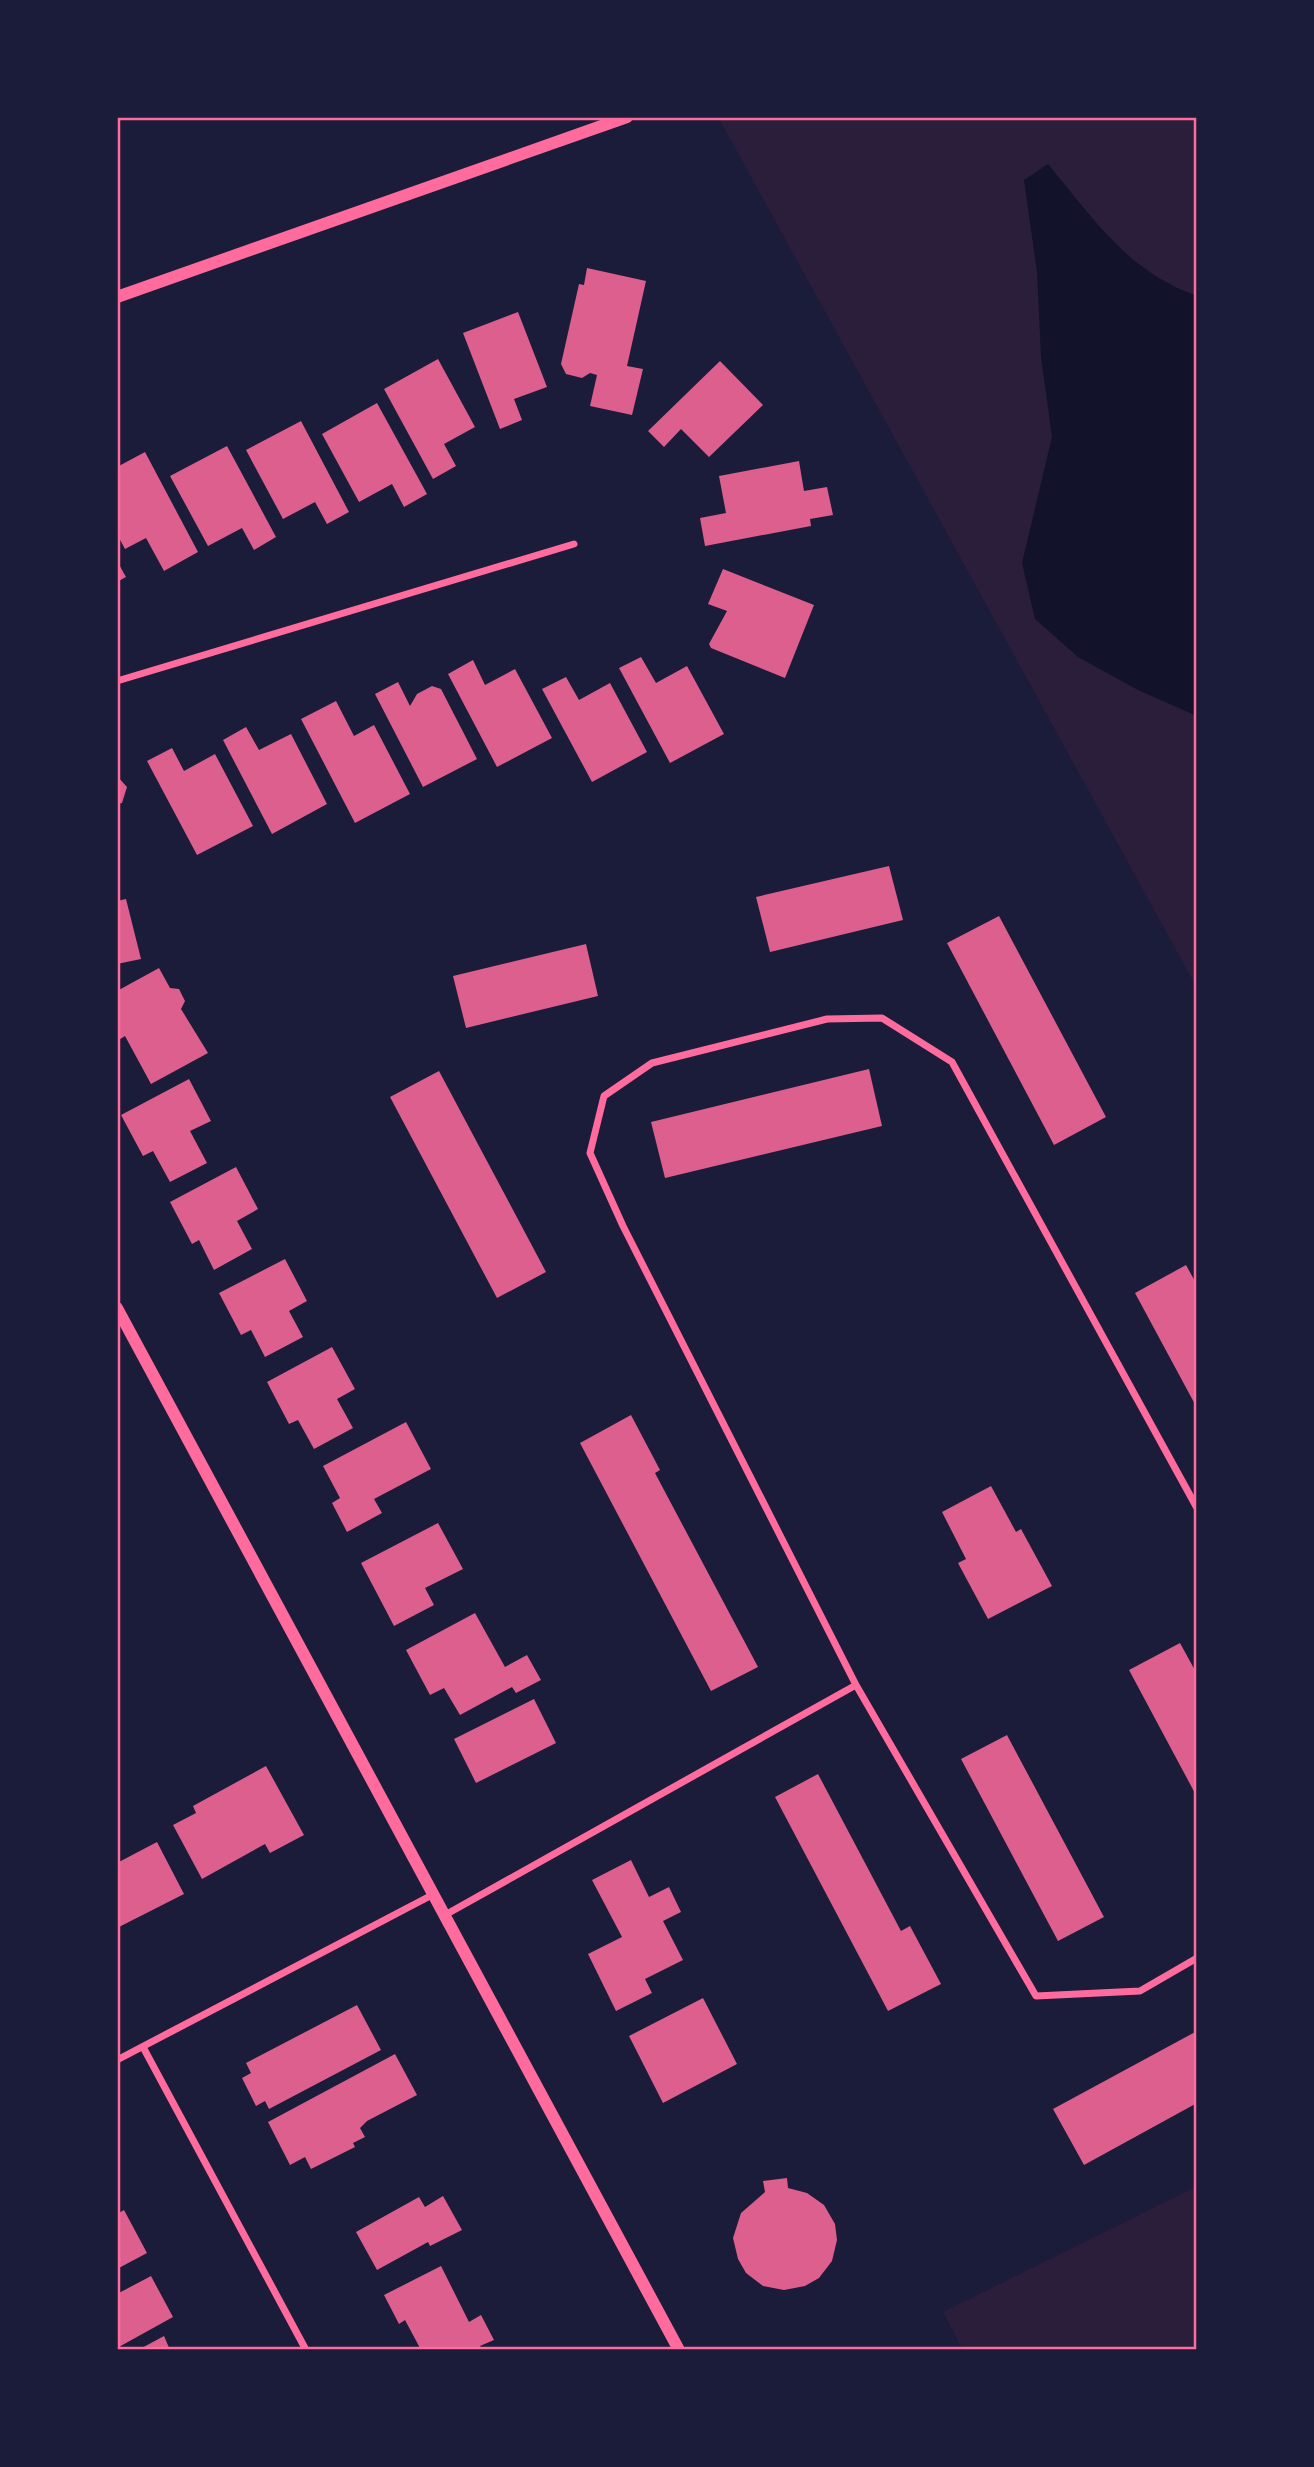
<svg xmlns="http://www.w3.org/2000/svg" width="1314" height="2467" viewBox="0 0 1314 2467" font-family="Lato,sans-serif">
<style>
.green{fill:#2a1e3b}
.water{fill:#12122b}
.building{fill:#dd5f8e}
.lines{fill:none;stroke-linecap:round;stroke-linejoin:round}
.minor{stroke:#ff6b9d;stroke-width:7}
.tertiary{stroke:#ff6b9d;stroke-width:12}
.neatline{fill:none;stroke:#ff6b9d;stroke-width:2.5}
</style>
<rect width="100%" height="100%" fill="#1b1b3a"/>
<path class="green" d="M718 117H1197V988Z
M1197 2186V2350H963L943 2312Z"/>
<path class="water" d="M1048 164C1093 218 1127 271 1197 296V716L1138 690 1078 657 1035 619 1022 563 1052 437 1041 357 1037 272 1024 180Z"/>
<path class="building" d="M587 268 646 281 627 366 643 369 632 415 590 406 597 375 590 373 582 378 566 374 561 364 579 284 584 285Z
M518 312 547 387 514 399 522 420 500 429 463 333Z
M438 359 475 427 444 444 456 466 433 479 384 389Z
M720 361 763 405 709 457 681 429 664 447 648 431Z
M377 403 427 494 404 507 392 484 359 502 322 434Z
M301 421 349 512 327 524 315 502 283 519 246 450Z
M227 446 276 537 254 550 242 528 208 546 170 476Z
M145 452 198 552 164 571 146 538 125 549 117 534V467Z
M799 461 804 491 827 487 833 515 810 519 811 526 705 546 700 518 726 513 719 476Z
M117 561 126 577 117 582Z
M723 569 814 605 785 678 711 648 709 644 727 611 708 604Z
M641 657 656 683 687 666 724 734 670 763 619 668Z
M473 660 485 685 515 669 552 738 497 767 448 674Z
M566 677 579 700 610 683 647 752 592 782 542 689Z
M398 682 410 706 417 694 432 686 441 689 477 759 423 787 375 694Z
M336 701 354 736 374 725 410 794 355 823 301 719Z
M246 727 259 750 291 734 327 804 272 834 223 740Z
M172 748 184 771 215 754 253 826 197 855 147 761Z
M117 776 127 787 122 803 117 804Z
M889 866 903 920 770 952 756 897Z
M126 899 141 959 117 964V901Z
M999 916 1106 1117 1054 1145 947 943Z
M586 944 598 996 466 1028 453 976Z
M159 968 170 988 179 989 185 1001 181 1009 208 1053 151 1084 125 1036 117 1041V991Z
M869 1069 882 1126 665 1178 651 1122Z
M439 1071 546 1272 497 1298 390 1097Z
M189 1079 211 1121 190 1131 207 1163 170 1182 153 1151 143 1156 121 1115Z
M236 1167 258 1209 237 1221 252 1249 214 1270 199 1240 192 1244 170 1202Z
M285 1259 307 1301 289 1311 303 1337 265 1357 251 1330 241 1335 219 1293Z
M1186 1265 1197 1285V1408L1135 1293Z
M332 1347 355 1389 337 1399 353 1428 314 1449 298 1420 289 1424 267 1382Z
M631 1415 660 1470 655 1473 758 1667 711 1691 580 1443Z
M406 1422 431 1469 374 1499 382 1513 347 1532 332 1503 340 1498 323 1466Z
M991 1486 1016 1532 1021 1529 1052 1586 988 1619 958 1563 966 1559 942 1512Z
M438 1523 463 1569 425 1588 434 1605 394 1626 361 1563Z
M475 1613 505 1667 527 1655 541 1680 516 1693 512 1687 460 1715 444 1688 430 1695 406 1650Z
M1180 1643 1197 1674V1797L1129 1670Z
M534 1699 556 1743 476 1783 454 1739Z
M1007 1735 1104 1917 1058 1941 961 1759Z
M266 1766 304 1835 270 1853 265 1844 202 1879 173 1825 196 1813 193 1806Z
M818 1774 901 1931 910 1926 941 1984 888 2011 775 1797Z
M157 1842 184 1894 117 1928V1863Z
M631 1860 649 1897 669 1887 681 1912 663 1921 683 1960 645 1979 652 1993 616 2011 588 1954 622 1937 592 1880Z
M703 1998 737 2064 663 2103 629 2036Z
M357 2005 381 2050 269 2109 265 2101 256 2106 242 2078 251 2073 246 2063Z
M1197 2031V2103L1084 2165 1053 2109Z
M395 2054 417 2095 367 2121 360 2128 365 2137 353 2143 355 2147 311 2169 305 2157 290 2165 268 2122Z
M787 2178 788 2188 807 2193 824 2205 835 2224 837 2240 832 2261 819 2278 805 2286 784 2290 763 2286 746 2273 738 2259 733 2238 741 2213 765 2192 763 2181Z
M443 2196 462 2230 430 2246 428 2242 377 2270 356 2232 419 2197 425 2207Z
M124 2210 147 2253 117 2269V2214Z
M441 2266 469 2322 481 2315 494 2340 480 2346 482 2350H421L405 2320 399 2324 384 2295Z
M151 2276 173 2317 117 2348V2294Z
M164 2336 170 2350H138Z"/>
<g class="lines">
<path class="minor" d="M117 681 574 544
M1197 1508 952 1062 882 1018 827 1019 652 1063 604 1096 590 1153 623 1226 856 1685 1036 1996 1140 1991 1197 1958
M445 1915 856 1685
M143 2047 306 2350
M117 2060 434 1894"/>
<path class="tertiary" d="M117 297 627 117
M117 1308 679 2350"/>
</g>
<rect width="1314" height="2467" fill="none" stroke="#1b1b3a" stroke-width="238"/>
<rect x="119" y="119" width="1076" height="2229" class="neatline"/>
</svg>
